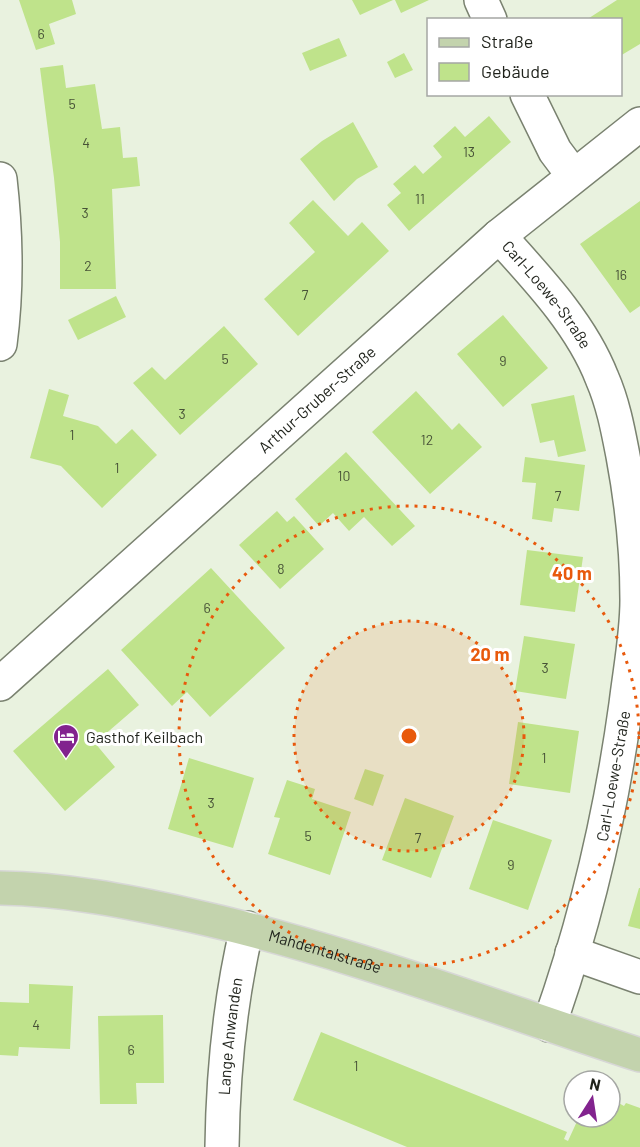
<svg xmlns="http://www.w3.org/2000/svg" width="640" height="1147" viewBox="0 0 640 1147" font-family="Barlow,sans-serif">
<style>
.building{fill:#bfe38b}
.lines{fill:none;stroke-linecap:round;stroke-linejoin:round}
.minor-casing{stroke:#7a8270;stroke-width:36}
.major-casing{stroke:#d7d7d6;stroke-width:36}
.minor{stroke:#fff;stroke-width:33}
.major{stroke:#c3d3ad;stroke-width:33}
.ring{fill:none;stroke:#e8590c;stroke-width:3;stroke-dasharray:3 6}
.labels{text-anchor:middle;stroke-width:6;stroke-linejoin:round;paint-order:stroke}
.number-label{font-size:14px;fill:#475237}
.street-label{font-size:16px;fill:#1f221b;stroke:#fff}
.poi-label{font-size:16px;fill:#1f221b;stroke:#fff;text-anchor:start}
.centre{fill:#e8590c;stroke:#fff;stroke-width:3}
.ring-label{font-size:18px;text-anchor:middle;font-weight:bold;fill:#e8590c;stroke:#fff;stroke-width:6;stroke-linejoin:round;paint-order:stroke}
</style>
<rect width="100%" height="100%" fill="#e9f2df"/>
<path class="building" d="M19 0H72L76 14 49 24 55 44 36 50Z
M352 0H393L360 15Z
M395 0H429L401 13Z
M617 0H640V44L620 56V20H586Z
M339 38 347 56 310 71 302 53Z
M404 53 413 70 395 78 387 62Z
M63 65 66 88 95 84 102 129 120 127 123 158 137 157 140 186 112 189 116 289H60V242L54 178 40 68Z
M489 116 511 142 409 231 387 205 401 193 393 184 415 165 423 174 442 157 433 146 455 126 465 137Z
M353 122 378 167 357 179 334 201 300 159 322 141Z
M313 200 348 236 362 222 389 251 298 336 264 299 315 252 289 223Z
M640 201V306L630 313 580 244Z
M116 296 126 317 78 340 68 320Z
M503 315 548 368 503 407 457 354Z
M224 326 258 364 180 435 133 383 152 367 165 380Z
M49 389 69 395 63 416 98 426 116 444 132 429 157 455 102 508 61 466 30 458Z
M416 391 452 430 459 423 482 447 430 494 372 432Z
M574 395 586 451 558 457 554 440 540 443 531 404Z
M346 452 415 526 392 546 364 517 349 531 333 513 319 526 295 499Z
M525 457 585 465 579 511 554 508 552 522 532 519 536 483 522 482Z
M277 511 287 522 294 516 324 549 280 589 239 545Z
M527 550 583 557 575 612 520 605Z
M211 568 285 648 210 717 187 692 172 706 121 650Z
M524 636 575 644 566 699 515 691Z
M108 669 139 705 95 743 115 767 65 811 13 751Z
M518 722 579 731 570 793 509 784Z
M189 758 254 778 233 848 168 829Z
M365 769 384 775 373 806 354 799Z
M287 780 315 789 312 799 351 812 330 875 268 854 280 818 274 817Z
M405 798 454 816 431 878 382 860Z
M493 820 552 840 528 910 469 889Z
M639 888H640V929L628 926Z
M29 984 73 986 70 1049 19 1047 18 1056 0 1055V1002L29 1003Z
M163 1015 164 1083H136L137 1104H100L98 1016Z
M321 1032 567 1132 564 1139 568 1141 579 1117H610L615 1101 624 1106 626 1103 640 1108V1147H407L293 1100Z"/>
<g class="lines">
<defs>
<g id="minor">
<path d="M481 0 490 20"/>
<path d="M527 94 555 151 573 175"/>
<path d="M0 179C6 232 7 291 0 344"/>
<path id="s1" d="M499 236C537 278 581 324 602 378 613 403 618 430 623 456 632 504 637 552 637 600 637 635 630 670 626 704 611 813 586 921 549 1025"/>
<path id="s2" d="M0 684 499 236 640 124"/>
<path d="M572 953 640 977"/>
<path id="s3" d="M222 1147C223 1074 230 999 247 928"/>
</g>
<g id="major">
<path id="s4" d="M0 888C64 889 126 901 189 915 343 949 490 1006 640 1055"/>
</g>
</defs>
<use href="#minor" class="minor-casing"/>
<use href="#major" class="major-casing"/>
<use href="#minor" class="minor"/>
<use href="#major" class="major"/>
</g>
<circle cx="409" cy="736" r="115" fill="#e8590c" fill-opacity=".12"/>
<g class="ring">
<circle cx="409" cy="736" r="115"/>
<circle cx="409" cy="736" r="230"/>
</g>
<defs>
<symbol id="hotel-pin" viewBox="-11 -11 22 30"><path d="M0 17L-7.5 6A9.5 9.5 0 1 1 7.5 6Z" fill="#82238e" stroke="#fff"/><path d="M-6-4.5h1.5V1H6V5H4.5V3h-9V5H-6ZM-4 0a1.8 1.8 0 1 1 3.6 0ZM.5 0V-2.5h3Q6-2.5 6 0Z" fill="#fff"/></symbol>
</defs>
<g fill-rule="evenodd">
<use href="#hotel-pin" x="51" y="722" width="30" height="40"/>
</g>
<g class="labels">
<g class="number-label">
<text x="41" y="39">6</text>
<text x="72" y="109">5</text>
<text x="86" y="148">4</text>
<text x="469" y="157">13</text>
<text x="420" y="204">11</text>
<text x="85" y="218">3</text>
<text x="88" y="271">2</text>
<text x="621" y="280">16</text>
<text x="305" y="300">7</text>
<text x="225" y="364">5</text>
<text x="503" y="366">9</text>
<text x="182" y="419">3</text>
<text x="72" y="440">1</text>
<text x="427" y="445">12</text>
<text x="117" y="473">1</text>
<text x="344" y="481">10</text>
<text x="558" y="501">7</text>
<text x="281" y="574">8</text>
<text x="207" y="613">6</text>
<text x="545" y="673">3</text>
<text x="544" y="763">1</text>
<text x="211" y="808">3</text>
<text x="308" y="841">5</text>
<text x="418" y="843">7</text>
<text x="511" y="870">9</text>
<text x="36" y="1030">4</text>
<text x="131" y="1055">6</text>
<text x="356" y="1071">1</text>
</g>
<g class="street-label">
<text dy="6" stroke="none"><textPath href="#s1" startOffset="76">Carl-Loewe-Straße</textPath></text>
<text dy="6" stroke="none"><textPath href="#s2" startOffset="426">Arthur-Gruber-Straße</textPath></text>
<text transform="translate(613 776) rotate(-80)" y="6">Carl-Loewe-Straße</text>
<text dy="6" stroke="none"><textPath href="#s4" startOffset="332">Mahdentalstraße</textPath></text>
<text dy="6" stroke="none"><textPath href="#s3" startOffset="111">Lange Anwanden</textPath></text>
</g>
<g class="poi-label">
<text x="86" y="743">Gasthof Keilbach</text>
</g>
</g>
<circle cx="409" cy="736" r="9" class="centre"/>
<g class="ring-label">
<text x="572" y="580">40 m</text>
<text x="490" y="661">20 m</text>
</g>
<rect x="427" y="18" width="195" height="78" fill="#ffffff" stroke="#a5a7a4" stroke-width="1.5"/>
<rect x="439" y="38" width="30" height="9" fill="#c3d3ad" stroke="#a5a7a4" stroke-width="1.5"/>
<text x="481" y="48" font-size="18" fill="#1f221b">Straße</text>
<rect x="439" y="63" width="30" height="18" fill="#bfe38b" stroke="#a5a7a4" stroke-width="1.5"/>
<text x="481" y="78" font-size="18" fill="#1f221b">Gebäude</text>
<g transform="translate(592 1099) rotate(12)"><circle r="28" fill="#ffffff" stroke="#a5a7a4" stroke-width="1.5"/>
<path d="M0-4.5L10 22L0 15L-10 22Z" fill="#82238e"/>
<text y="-9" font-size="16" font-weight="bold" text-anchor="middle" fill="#1f221b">N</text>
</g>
</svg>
